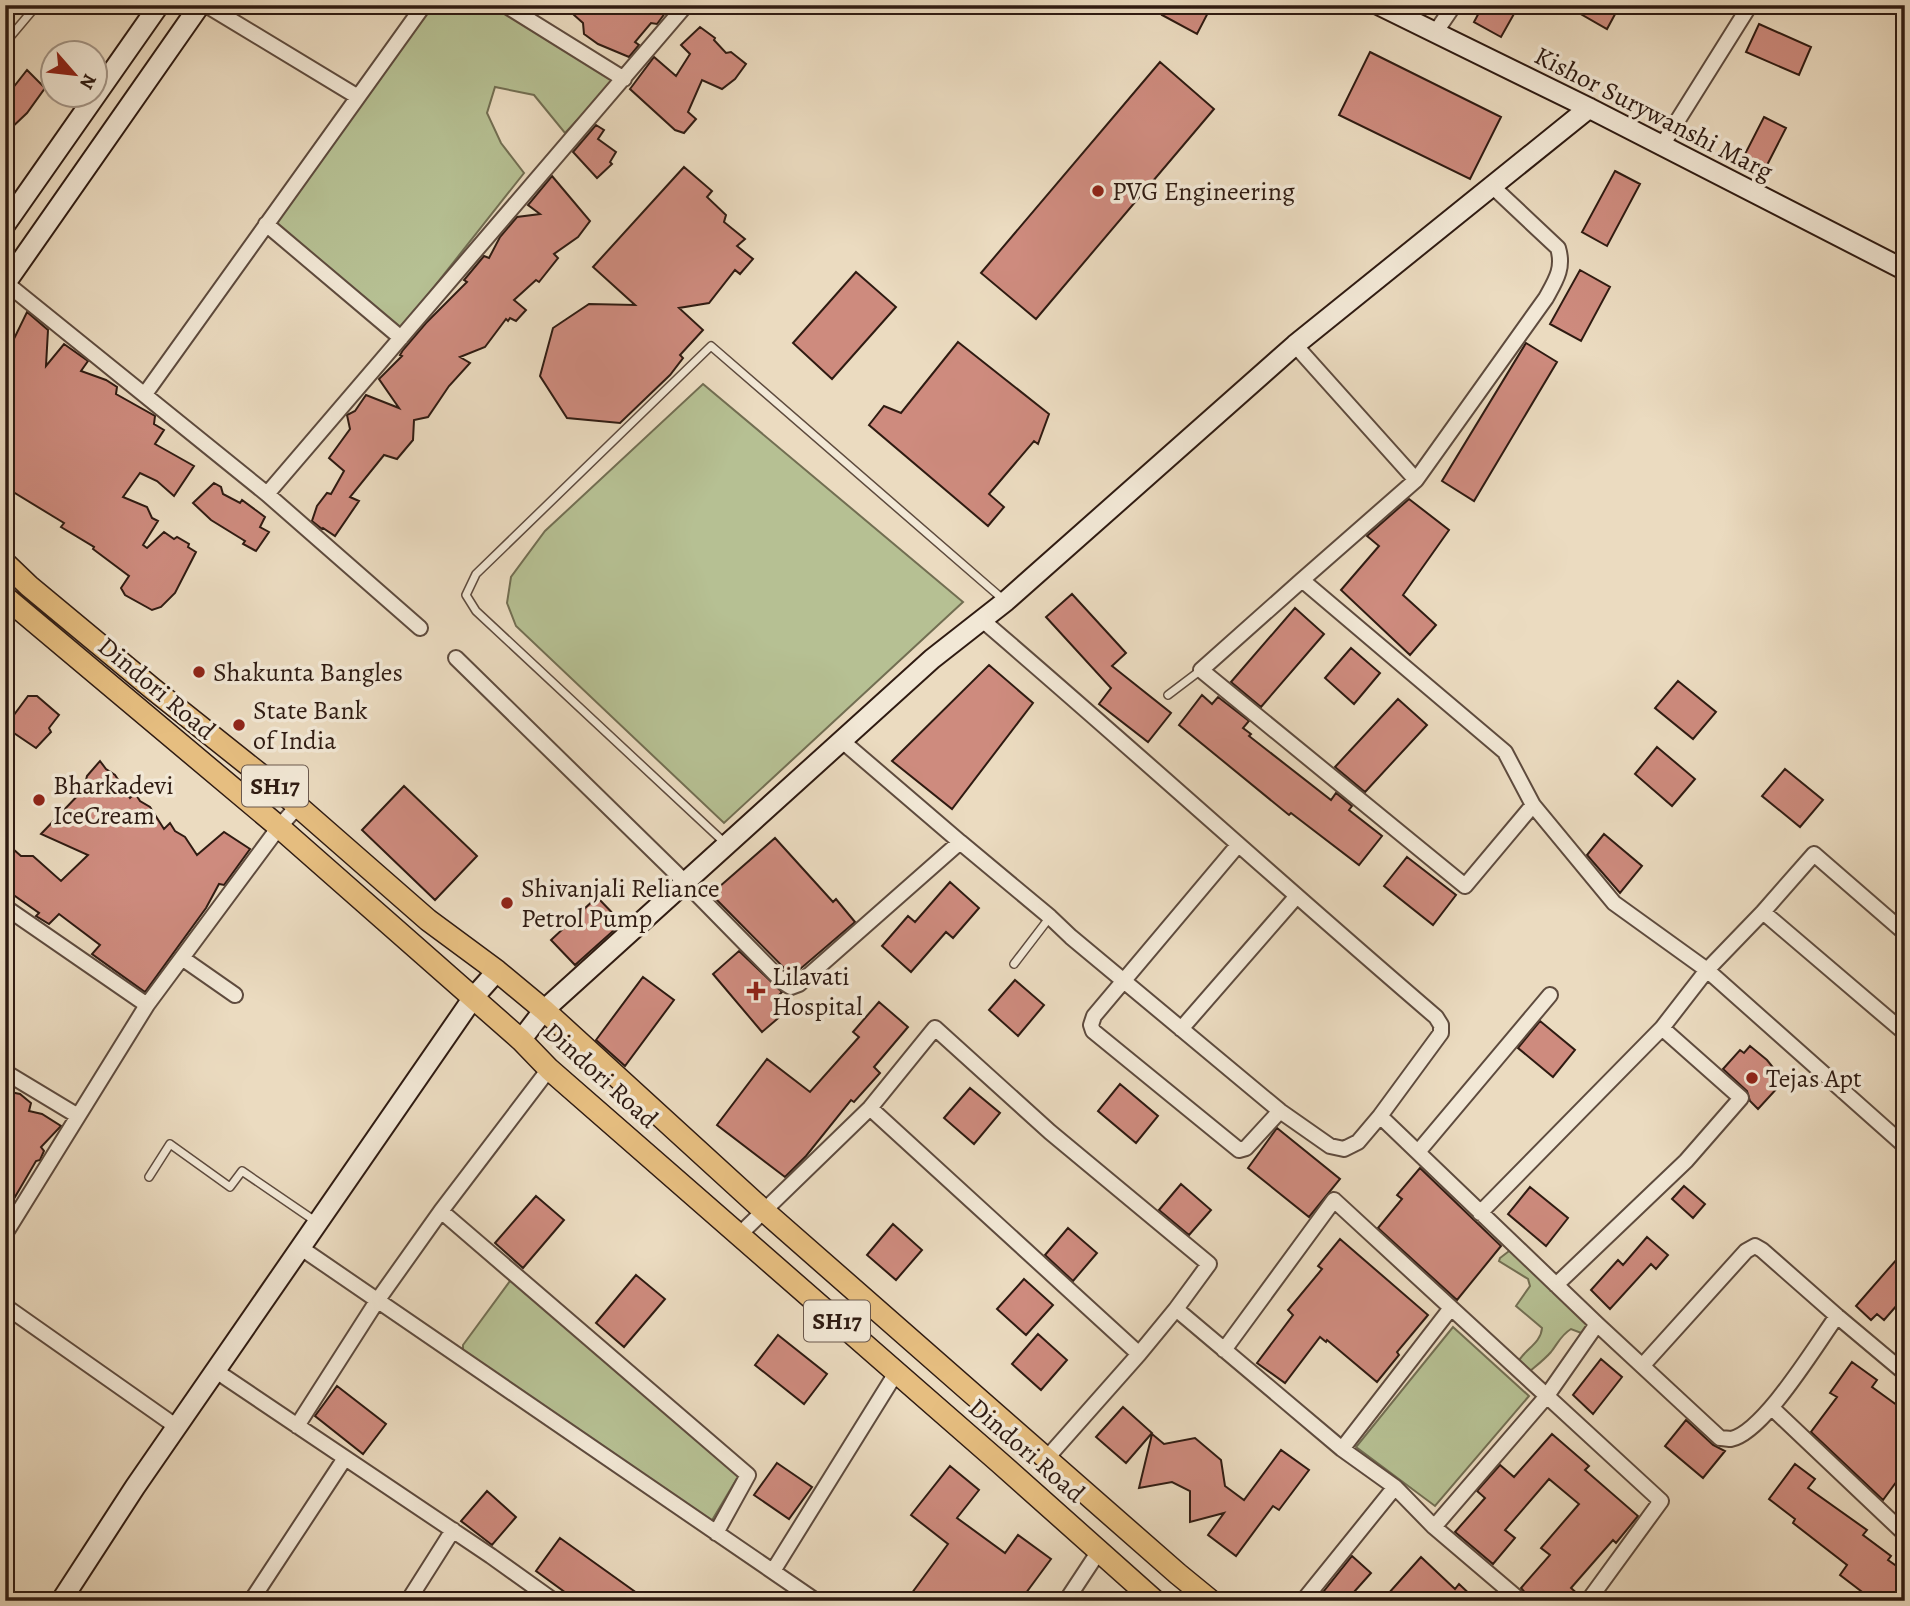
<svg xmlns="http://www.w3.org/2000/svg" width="1910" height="1606" viewBox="0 0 1910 1606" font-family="Alegreya,serif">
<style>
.green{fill:#b6c093;stroke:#726e52;stroke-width:2}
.building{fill:#ce8b7e;stroke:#2f1b12;stroke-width:2}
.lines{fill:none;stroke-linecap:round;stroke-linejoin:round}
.lane-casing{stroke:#5e4b3e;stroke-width:10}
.street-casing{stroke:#5e4b3e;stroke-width:18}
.secondary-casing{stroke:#2f1b12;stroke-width:23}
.primary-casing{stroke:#2f1b12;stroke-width:24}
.lane{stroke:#f2e8d6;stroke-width:7}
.street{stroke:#f2e8d6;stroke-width:14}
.secondary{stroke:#f2e8d6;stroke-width:19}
.primary{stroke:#e6be80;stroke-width:21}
.poi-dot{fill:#8f2418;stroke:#f2e8d6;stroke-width:2.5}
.labels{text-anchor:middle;stroke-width:7;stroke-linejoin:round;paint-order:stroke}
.shield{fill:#f2e8d6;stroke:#6a584d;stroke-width:2}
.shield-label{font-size:24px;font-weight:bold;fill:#2f1b12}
.street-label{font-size:26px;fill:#2f1b12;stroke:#f2e8d6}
.poi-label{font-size:26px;fill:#2f1b12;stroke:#f2e8d6;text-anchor:start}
</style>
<rect width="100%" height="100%" fill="#ebdbc0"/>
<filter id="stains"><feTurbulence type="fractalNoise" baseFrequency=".00286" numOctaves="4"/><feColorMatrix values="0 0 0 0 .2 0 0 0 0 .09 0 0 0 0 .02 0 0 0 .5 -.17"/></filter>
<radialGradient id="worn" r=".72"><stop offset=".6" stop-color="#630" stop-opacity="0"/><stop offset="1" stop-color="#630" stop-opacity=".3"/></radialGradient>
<path class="green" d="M431 5H502L616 79 565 133 534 95 495 87 487 113 501 143 524 173 400 330 275 225Z
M703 384 963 602 724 823 516 626 507 603 511 577 545 531Z
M1513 1248 1592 1324 1584 1334 1571 1329C1561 1335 1558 1343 1551 1352 1545 1359 1536 1366 1529 1372L1517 1364C1523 1350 1541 1344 1542 1328L1516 1306 1530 1286 1528 1279 1499 1261 1500 1258Z
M510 1281 516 1283 739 1475 711 1522 463 1351V1345Z
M1453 1327 1529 1396 1435 1506 1356 1447Z"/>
<path class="building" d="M578 5H671L657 24 651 23 635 42 639 45 629 57 598 44 584 34 583 23 574 15Z
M1167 5H1212L1197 34 1162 15Z
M1483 5H1519L1501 37 1474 22Z
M1565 5H1620L1607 29Z
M1759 24 1811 47 1799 75 1746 52Z
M700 27 715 38 714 40 726 53 731 52 746 64 735 79 722 89 702 80 688 112 696 119 684 133 675 130 630 89 654 57 676 76 690 54 681 45Z
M1370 52 1501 117 1470 179 1339 115Z
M1160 62 1214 109 1036 319 981 273Z
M27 70 45 88 27 113 5 134V98Z
M1764 117 1786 128 1764 171 1742 160Z
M596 125 604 130 598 139 616 152 610 162 612 164 597 178 573 152Z
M684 167 712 191 707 197 726 215 724 222 745 239 737 246 753 259 740 274 735 270 709 303 679 308 703 330 680 355 683 358 670 375 620 423 567 418 540 376 553 328 589 304 635 305 593 267Z
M1615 171 1640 184 1607 246 1582 232Z
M552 176 590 221 578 237 554 254 558 258 539 282 536 280 514 300 526 310 516 321 510 318 508 321 506 319 485 347 460 357 470 363 449 386 428 417 414 420 413 440 397 459 384 455 350 497 359 501 335 536 323 528 322 529 312 521 317 506 327 493 331 494 344 471 329 458 350 429 347 415 355 411 366 395 399 408 379 379 402 356 400 355 403 350 426 323 467 282 464 280 484 256 489 258 500 237 517 217 540 214 528 205Z
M1580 270 1610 287 1581 341 1550 324Z
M856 272 896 307 832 379 793 343Z
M27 312 48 330 46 366 64 344 88 361 81 371 106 380 117 387 116 394 155 416 154 424 164 430 155 444 194 466 174 496 157 481 140 473 123 497 147 507 152 518 158 521 143 545 147 548 164 532 174 539 177 537 189 544 188 547 196 552 175 593 161 607 152 610 125 595 121 588 129 576 93 549 94 547 61 527 64 523 5 487V349L10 347Z
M958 342 1049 414 1038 444 1034 441 989 494 1004 507 988 526 869 425 884 406 901 413Z
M1526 343 1557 362 1474 501 1442 481Z
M214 483 221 487 223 494 240 503 242 500 265 517 260 527 269 532 256 551 243 544 245 541 211 520 193 503Z
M1409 499 1449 530 1403 595 1436 625 1410 655 1341 590 1379 546 1367 536Z
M1072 594 1126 653 1112 666 1171 713 1148 742 1099 704 1111 688 1046 617Z
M1295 608 1324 634 1261 707 1231 682Z
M1351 648 1380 673 1354 704 1325 678Z
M989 665 1033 703 952 809 892 761Z
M1678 681 1716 712 1693 739 1655 708Z
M1202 695 1212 704 1218 697 1249 721 1243 728 1251 734 1249 736 1331 800 1336 793 1352 806 1349 810 1382 836 1359 865 1291 813 1289 815 1179 725Z
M28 696H37L59 715 49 728 51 732 36 748 5 727Z
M1398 699 1427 725 1365 792 1335 767Z
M1657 747 1695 779 1672 806 1635 774Z
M100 761 106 769 115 775 130 798 135 793 140 801 150 807 164 829 170 823 175 831 185 837 197 855 224 832 250 849 224 885 219 884 206 908 145 992 92 954 100 945 59 914 49 924 36 916 39 913 5 889V842L21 856H33L61 881 88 855 41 834 84 789 87 776Z
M1785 769 1823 800 1800 827 1762 796Z
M404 786 477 856 435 900 362 830Z
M1604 834 1642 866 1620 893 1587 855Z
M775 838 833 902 836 899 855 922 792 976 711 894Z
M1407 857 1456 895 1433 925 1384 886Z
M950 882 979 908 953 938 946 932 911 972 882 946 908 916 915 922Z
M597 897 622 923 575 965 551 940Z
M739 951 782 992 779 995 790 1008 762 1032 713 974Z
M643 977 674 1000 625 1066 596 1040Z
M1015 980 1044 1005 1018 1036 989 1010Z
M879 1002 908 1027 874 1067 880 1073 854 1102 851 1100 806 1156 785 1177 717 1125 767 1059 810 1092 859 1037 853 1032Z
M1540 1021 1575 1050 1553 1077 1518 1048Z
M1750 1046 1767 1060 1780 1076 1777 1080 1780 1085 1758 1109 1750 1101 1747 1091 1723 1069 1740 1050 1744 1053Z
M1120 1084 1158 1116 1136 1143 1098 1111Z
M970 1088 1000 1113 974 1144 944 1118Z
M5 1091 20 1094 31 1103 29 1111 42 1114 61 1126 41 1147 44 1151 40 1160 36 1161 5 1214Z
M1277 1128 1340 1179 1309 1217 1248 1168Z
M1420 1168 1501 1246 1457 1300 1378 1228 1402 1199 1397 1195Z
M1181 1184 1211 1210 1189 1235 1159 1210Z
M1684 1186 1705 1204 1693 1218 1672 1199Z
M1530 1187 1568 1218 1546 1246 1508 1214Z
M536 1196 564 1220 523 1268 495 1243Z
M893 1224 922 1250 896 1280 867 1255Z
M1068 1228 1097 1253 1073 1281 1045 1255Z
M1647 1237 1668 1255 1656 1269 1651 1264 1610 1309 1591 1290 1618 1260 1623 1265Z
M1340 1239 1428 1315 1397 1352 1399 1355 1377 1382 1327 1340 1326 1342 1320 1337 1285 1383 1257 1363 1293 1315 1288 1310 1322 1269 1318 1266Z
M1897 1259 1905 1265V1296L1884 1320 1877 1314 1871 1320 1856 1306Z
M636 1275 665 1299 624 1347 596 1323Z
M1024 1279 1053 1305 1026 1335 997 1309Z
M1038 1334 1067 1360 1041 1390 1012 1364Z
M778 1335 827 1374 804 1404 755 1365Z
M1601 1359 1622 1377 1593 1414 1573 1395Z
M1852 1362 1877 1380 1872 1387 1905 1411V1470L1883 1500 1811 1432 1837 1397 1830 1393Z
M337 1386 386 1424 363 1454 315 1416Z
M1123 1407 1152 1433 1126 1463 1096 1437Z
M1686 1420 1713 1445 1725 1451 1703 1478 1665 1446Z
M1152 1434 1164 1444 1195 1438 1221 1460 1225 1486 1244 1500 1281 1450 1309 1470 1279 1510 1273 1506 1236 1556 1208 1535 1224 1513 1190 1522V1491L1172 1482 1139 1488Z
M1552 1434 1589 1466 1585 1470 1638 1516 1616 1543 1613 1540 1571 1588 1580 1596 1578 1601H1532L1521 1588 1550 1555 1541 1548 1579 1504 1549 1479 1505 1530 1515 1538 1493 1564 1455 1532 1485 1498 1477 1491 1500 1465 1514 1477Z
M777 1463 812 1487 789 1519 754 1495Z
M1795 1464 1815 1479 1808 1488 1867 1530 1863 1535 1891 1556 1888 1560 1905 1572V1601H1874L1840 1575 1847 1565 1793 1523 1795 1519 1769 1499Z
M950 1466 979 1490 957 1518 1005 1553 1018 1535 1051 1559 1020 1601H906L948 1544 911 1515Z
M487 1491 516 1517 492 1545 461 1521Z
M560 1538 648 1601H577L536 1571Z
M1352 1556 1371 1573 1346 1601H1316Z
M1421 1557 1455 1589 1459 1584 1477 1601H1395L1388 1594Z"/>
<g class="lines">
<defs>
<path id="lane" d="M5 43 37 5
M1168 695 1201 670
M726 844 476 611 466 595 476 574 711 346 1005 601
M1014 964 1050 917
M149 1177 170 1144 230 1187 242 1171 318 1223"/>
<path id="street" d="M206 5 358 97
M505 5 624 79
M1435 33 1454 5
M1661 147 1750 5
M266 224 401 338
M6 283 267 494 686 5
M1295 345 1416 480 1302 580
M145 394 424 5
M1416 480 1546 298C1556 280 1564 268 1558 248L1492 186
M267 494 420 628
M456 658 685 882 783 982 791 987 799 984 960 842 1050 917 1071 937 1280 1111 1330 1146 1344 1149 1358 1142 1380 1116 1441 1033V1025L1436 1017C1283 886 1134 750 981 619
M841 740 960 842
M1533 805 1465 886 1201 670 1302 580 1505 752 1533 805 1614 903 1707 970 1905 1146
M1238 845 1094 1016 1091 1025 1093 1031 1239 1150 1246 1148 1280 1111
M5 907 147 1005
M1763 912 1905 1033
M182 958 235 995
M1181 1029 1296 897
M5 1072 78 1116
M870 1108 1139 1354 1176 1309 1342 1449 1395 1487 1434 1527 1521 1601
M1380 1116 1597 1324 1720 1438C1722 1438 1729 1439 1731 1439 1764 1432 1816 1345 1837 1316L1905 1373
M1418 1152 1550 995
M441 1211 748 1475 716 1533
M1480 1213 1662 1028 1707 970 1763 912 1814 854 1905 933
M5 1234 147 1005 279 827 297 807
M739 1235 870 1108 935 1028 1050 1132 1209 1264 1176 1309
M301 1248 816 1601
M1556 1285 1686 1161 1741 1098 1662 1028
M5 1306 177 1427
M1224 1350 1334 1200 1661 1501 1588 1601
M1643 1365 1746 1251 1755 1246 1762 1250 1837 1316
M216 1371 491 1556 554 1601
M1772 1408 1905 1534
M297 1426 377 1301 441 1211 549 1069
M1342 1449 1451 1308
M1046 1459 1139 1354
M1434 1527 1546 1397 1597 1324
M773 1571 896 1373
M5 1597 10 1601
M251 1601 345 1458
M408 1601 453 1530
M1066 1601 1099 1551
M1303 1601 1395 1487"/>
<path id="secondary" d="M1379 5 1589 108 1905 270
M5 225 159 5
M5 284 200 5
M521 1040 544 1010 932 659 1006 601 1295 345 1589 108
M61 1601 135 1487 473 998 497 971"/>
<path id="primary" d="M5 563 29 586 153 689 276 787 428 920 497 971 544 1010 763 1210 1178 1574 1211 1601
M5 597 279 827 521 1040 549 1069 999 1462 1155 1601"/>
</defs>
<use href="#lane" class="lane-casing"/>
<use href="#street" class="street-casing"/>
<use href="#secondary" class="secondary-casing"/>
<use href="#primary" class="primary-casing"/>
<use href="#lane" class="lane"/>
<use href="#street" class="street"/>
<use href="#secondary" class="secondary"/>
<use href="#primary" class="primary"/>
</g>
<g class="poi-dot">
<circle cx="1098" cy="191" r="7"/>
<circle cx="199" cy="672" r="7"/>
<circle cx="239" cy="725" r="7"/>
<circle cx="39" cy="800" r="7"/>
<circle cx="507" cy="903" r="7"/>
<path d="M752.5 980.5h7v7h7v7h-7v7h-7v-7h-7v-7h7z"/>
<circle cx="1752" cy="1078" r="7"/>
</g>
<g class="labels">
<g class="shield">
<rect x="242" y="765.5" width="66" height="41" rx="5"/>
<rect x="804" y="1300.5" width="66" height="41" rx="5"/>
</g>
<g class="shield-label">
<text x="275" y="794">SH17</text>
<text x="837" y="1329">SH17</text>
</g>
<g class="street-label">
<text transform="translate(1654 113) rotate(27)" y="9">Kishor Surywanshi Marg</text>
<text transform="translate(157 688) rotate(40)" y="9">Dindori Road</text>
<text transform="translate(601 1075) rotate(42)" y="9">Dindori Road</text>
<text transform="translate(1027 1450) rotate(41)" y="9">Dindori Road</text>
</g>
<g class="poi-label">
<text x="1112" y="200">PVG Engineering</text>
<text x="213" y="681">Shakunta Bangles</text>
<text x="253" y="719">State Bank<tspan x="253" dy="30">of India</tspan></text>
<text x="53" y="794">Bharkadevi<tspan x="53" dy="30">IceCream</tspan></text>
<text x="521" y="897">Shivanjali Reliance<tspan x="521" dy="30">Petrol Pump</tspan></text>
<text x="772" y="985">Lilavati<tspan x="772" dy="30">Hospital</tspan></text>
<text x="1766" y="1087">Tejas Apt</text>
</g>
</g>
<rect width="1910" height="1606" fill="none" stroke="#ebdbc0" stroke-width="28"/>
<rect x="7" y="7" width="1896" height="1592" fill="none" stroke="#2f1b12" stroke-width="3.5"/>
<rect x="14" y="14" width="1882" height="1578" fill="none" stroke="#2f1b12" stroke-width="2"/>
<g transform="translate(74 74) rotate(118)"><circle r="33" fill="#f2e8d6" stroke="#a49688" stroke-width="2"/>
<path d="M0-5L12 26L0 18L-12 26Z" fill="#8f2418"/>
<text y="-10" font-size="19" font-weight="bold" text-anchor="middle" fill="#2f1b12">N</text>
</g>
<rect width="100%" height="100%" filter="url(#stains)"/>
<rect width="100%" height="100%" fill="url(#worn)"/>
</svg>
